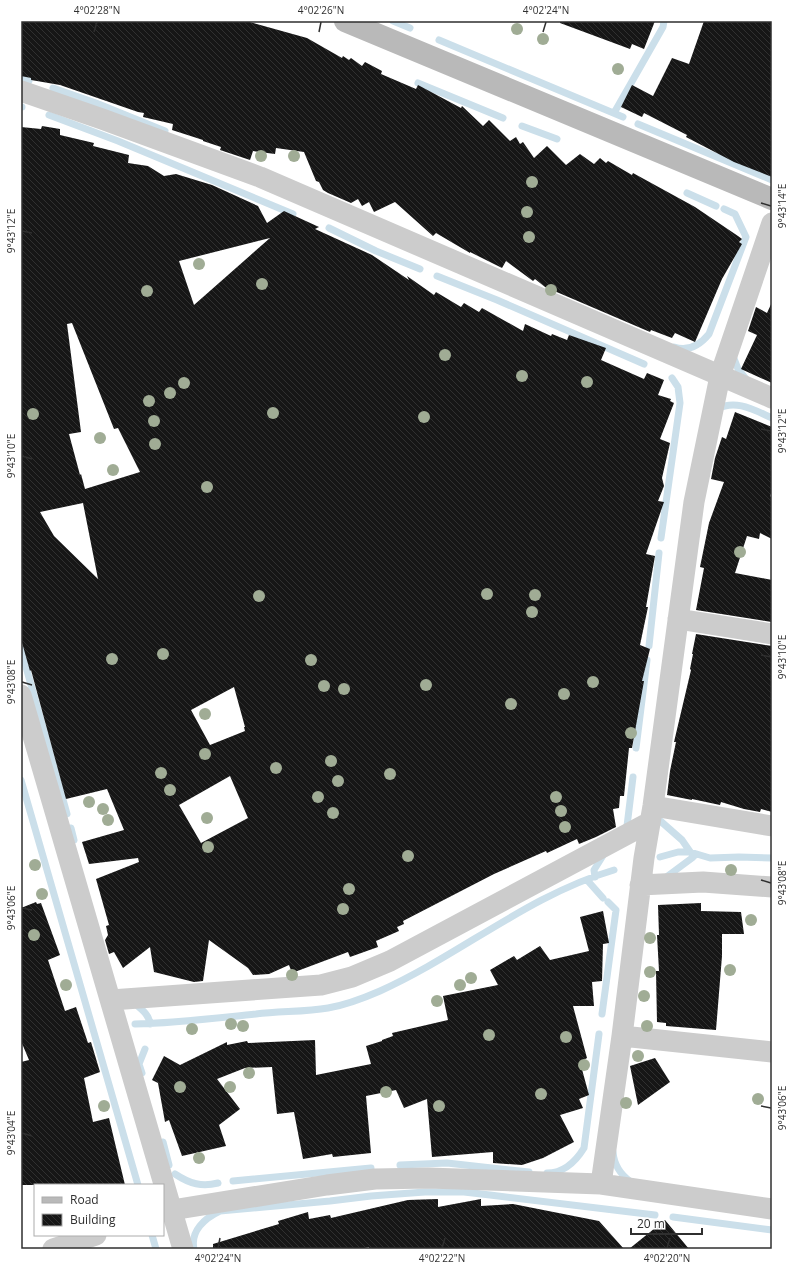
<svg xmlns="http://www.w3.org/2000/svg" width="793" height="1270" viewBox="0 0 793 1270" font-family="'Open Sans',sans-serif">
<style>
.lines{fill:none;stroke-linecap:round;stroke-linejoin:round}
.stream{stroke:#cbdfea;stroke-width:7}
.building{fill:url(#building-back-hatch);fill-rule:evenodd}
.street{stroke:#ccc;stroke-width:21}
.secondary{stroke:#b9b9b9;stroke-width:22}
.tree{fill:#a0ac95}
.ticks{fill:none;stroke:#2f2f2f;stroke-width:1.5}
.neatline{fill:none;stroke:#2f2f2f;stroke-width:1.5}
.ticks-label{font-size:10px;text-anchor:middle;fill:#2f2f2f}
</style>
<defs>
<pattern id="building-back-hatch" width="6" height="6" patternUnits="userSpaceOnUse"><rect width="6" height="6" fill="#161616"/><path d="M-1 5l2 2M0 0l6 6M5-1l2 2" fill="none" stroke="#303030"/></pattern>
</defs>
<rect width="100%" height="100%" fill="#fff"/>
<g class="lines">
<path class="stream" d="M393 21 410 28
M439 40 623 117
M21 79 29 81
M418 83 503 118
M53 88 96 103 165 131
M21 107H22
M614 113 663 27 664 21
M49 115 118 141 293 214
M638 124 772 180
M522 126 557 139
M687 193 716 206
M329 228 376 251 420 269
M437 276 497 300 644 364
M674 347C689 352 700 345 709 334L746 237 735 214 724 209
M733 356 738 369 746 379
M717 409C736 399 754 410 772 418
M661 538 680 403 678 387 672 378
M649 646 659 553
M21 649 67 814
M636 748 647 660
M21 780 138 1185
M657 815V818L682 840 691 853
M71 828 74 840
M624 830 627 826 633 777
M660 857 678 852H690L710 858 739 857 772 858
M595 877 594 870 604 854
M665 878 692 858 696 854
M587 880 603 898
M134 1003C141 1009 149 1014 150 1024
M602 1014 616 910 608 902
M135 1024C176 1023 216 1018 256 1014 280 1011 305 1012 328 1008 346 1005 364 998 380 991 460 955 529 895 614 870
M142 1073 139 1064 145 1049
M163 1142 169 1165
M613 1152C614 1165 621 1175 631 1182
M400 1165 447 1163 529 1172
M547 1173C564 1173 576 1161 584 1148L599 1034
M175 1174C190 1184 202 1187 218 1183
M233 1181 371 1168
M673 1217 772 1230
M152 1235 156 1249
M194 1249C190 1231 205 1218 220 1211L330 1201 371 1196 425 1192H464L490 1195 655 1215"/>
</g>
<path class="building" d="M21 21H246L307 38 342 58 343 56 349 60 351 58 362 66 365 62 382 71 381 74 416 89 418 85 461 108 462 106 483 126 489 120 510 141 516 137 520 144 523 142 534 158 547 146 566 165 580 154 594 164 600 158 606 163 608 161 632 175 633 173 695 207 738 236 742 239 739 242 742 244 722 279 695 342 675 333 672 338 651 330 650 332 545 287 535 279 533 281 506 261 502 268 470 252V253L436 233 433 236 395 202 374 212 369 202 362 206 358 199 351 203 328 193 323 190 319 182 316 181 304 152 276 148 275 154 253 151 250 160 220 150 221 147 203 141V140L172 130 173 124 143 117 144 113 138 112 60 85 31 80V78L21 76Z
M560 21H655L644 49 632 44 630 49 560 23Z
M704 21H772V177L734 162 686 137 687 135 644 113 642 117 621 107 632 85 653 96 672 58 689 64Z
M42 126 60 129V135L94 143 93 146 129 155 128 163 148 166 164 176 176 174 212 185 258 206 267 223 284 211 319 227 315 229 372 255 409 280 407 276 434 295 436 292 461 307 464 303 479 312 482 308 523 331 525 324 551 336 552 334 567 340 569 335 606 348 601 360 644 379 647 373 664 380 658 395 671 399 670 401 674 403 660 439 670 443 662 478 664 486 658 501 664 502 646 554 655 556 646 607H648L640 645 650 649 642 681H644L632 748H629L624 796H620L619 808 613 809 616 827 596 837 579 844 577 839 547 853 546 851 494 874 403 921 404 924 397 927 399 931 376 941 378 947 350 957 348 952 292 973 289 965 269 974 253 975 248 968 209 940 203 981 194 982 154 972 150 947 123 968 114 952 109 954 105 940 108 935 106 926 109 925 96 879 139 862 138 858 89 864 82 842 124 830 107 789 66 799 31 670 30 671 21 639V127L41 129ZM270 238 194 305 179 261ZM72 323 114 429 118 428 140 472 85 489 81 474 80 475 69 434 81 432 67 324ZM83 503 98 579 54 536 40 512ZM234 687 245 727H244L245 731 210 745 191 710ZM230 776 248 818 201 843 179 805Z
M772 302V383L741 369 757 335 748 331 756 307 767 313Z
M735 412 772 427V491L770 496 772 498V539L760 533 759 539 747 536 735 573 772 580V622L696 610 704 568 700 567 709 523 724 482 711 479 715 458 722 437 726 439Z
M696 634 772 646V812L761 809 760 812 744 809 721 802 720 805 692 799V800L667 795 670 771 676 742H674L691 670 690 669 693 654H692Z
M36 902 37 904 41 903 60 955 48 960 65 1011 76 1007 88 1043 91 1042 100 1072 84 1078 93 1122 109 1118 125 1185H21V1062L29 1060 21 1041V908Z
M701 903V911L741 912 744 934H722V956L716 1030 666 1026V1023L657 1022 656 971H659L657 935H659L658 905Z
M603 911 609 943 603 944 602 981 592 982 594 1006H573L587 1058 580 1062 589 1095 579 1099 583 1108 560 1115 574 1142 543 1158 522 1165 493 1163V1152L432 1157 427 1099 404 1108 396 1090 366 1096 371 1153 333 1157 332 1154 303 1159 294 1112 277 1114 272 1067 245 1068 217 1079 240 1109 219 1125 226 1146 182 1156 169 1120 165 1122 158 1083 152 1080 164 1056 180 1065 227 1042V1045L247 1041 248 1043 315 1040 316 1075 371 1064 366 1046 382 1041V1040L393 1036 392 1033 448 1020 443 996 498 985 490 970 514 956 517 960 540 946 550 960 589 951 580 917Z
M655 1058 670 1082 638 1105 630 1066Z
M438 1199V1207L481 1199V1206L513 1204 599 1221 624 1249H369V1247L360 1249H213V1244L279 1224 278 1221 308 1212 309 1219 330 1215 331 1218 408 1200Z
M665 1220 689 1249H629Z"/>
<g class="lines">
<path class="street" d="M21 91 102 119 260 177 772 398
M678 619 772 634
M21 695 183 1249
M653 806 772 826
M640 885 703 882 772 887
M111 1000 321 985 352 977 390 961 650 822
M622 1036 772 1052
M601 1184 622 1036 644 858 653 806 694 502 720 376 772 223
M172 1210 327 1185 375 1179 428 1178 601 1184 772 1209
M53 1249 96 1235"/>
<path class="secondary" d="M345 21 772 199"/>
</g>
<g class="tree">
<circle cx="517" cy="29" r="6"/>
<circle cx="543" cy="39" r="6"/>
<circle cx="618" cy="69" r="6"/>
<circle cx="261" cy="156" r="6"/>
<circle cx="294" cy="156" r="6"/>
<circle cx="532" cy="182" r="6"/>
<circle cx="527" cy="212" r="6"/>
<circle cx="529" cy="237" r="6"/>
<circle cx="199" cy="264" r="6"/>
<circle cx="262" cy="284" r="6"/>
<circle cx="551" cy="290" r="6"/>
<circle cx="147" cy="291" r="6"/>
<circle cx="445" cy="355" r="6"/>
<circle cx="522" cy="376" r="6"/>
<circle cx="587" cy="382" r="6"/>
<circle cx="184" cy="383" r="6"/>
<circle cx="170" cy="393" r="6"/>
<circle cx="149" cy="401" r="6"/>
<circle cx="273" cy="413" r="6"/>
<circle cx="33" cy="414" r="6"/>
<circle cx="424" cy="417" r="6"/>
<circle cx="154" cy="421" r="6"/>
<circle cx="100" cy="438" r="6"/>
<circle cx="155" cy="444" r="6"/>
<circle cx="113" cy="470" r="6"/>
<circle cx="207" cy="487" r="6"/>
<circle cx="740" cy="552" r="6"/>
<circle cx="487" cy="594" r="6"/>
<circle cx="535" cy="595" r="6"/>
<circle cx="259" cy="596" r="6"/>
<circle cx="532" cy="612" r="6"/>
<circle cx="163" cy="654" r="6"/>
<circle cx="112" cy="659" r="6"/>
<circle cx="311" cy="660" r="6"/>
<circle cx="593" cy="682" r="6"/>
<circle cx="426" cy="685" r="6"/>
<circle cx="324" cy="686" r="6"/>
<circle cx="344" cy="689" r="6"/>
<circle cx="564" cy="694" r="6"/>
<circle cx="511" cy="704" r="6"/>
<circle cx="205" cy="714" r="6"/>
<circle cx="631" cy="733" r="6"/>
<circle cx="205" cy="754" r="6"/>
<circle cx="331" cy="761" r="6"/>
<circle cx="276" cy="768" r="6"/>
<circle cx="161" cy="773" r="6"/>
<circle cx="390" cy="774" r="6"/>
<circle cx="338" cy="781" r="6"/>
<circle cx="170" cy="790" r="6"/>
<circle cx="318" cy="797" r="6"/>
<circle cx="556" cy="797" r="6"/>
<circle cx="89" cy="802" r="6"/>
<circle cx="103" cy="809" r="6"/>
<circle cx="561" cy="811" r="6"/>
<circle cx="333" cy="813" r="6"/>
<circle cx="207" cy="818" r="6"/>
<circle cx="108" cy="820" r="6"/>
<circle cx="565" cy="827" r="6"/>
<circle cx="208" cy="847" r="6"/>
<circle cx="408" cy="856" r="6"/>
<circle cx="35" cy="865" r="6"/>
<circle cx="731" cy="870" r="6"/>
<circle cx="349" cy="889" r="6"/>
<circle cx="42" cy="894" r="6"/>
<circle cx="343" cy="909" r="6"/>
<circle cx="751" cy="920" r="6"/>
<circle cx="34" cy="935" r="6"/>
<circle cx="650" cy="938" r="6"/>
<circle cx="730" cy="970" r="6"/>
<circle cx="650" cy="972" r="6"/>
<circle cx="292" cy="975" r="6"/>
<circle cx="471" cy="978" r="6"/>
<circle cx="66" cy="985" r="6"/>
<circle cx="460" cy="985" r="6"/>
<circle cx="644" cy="996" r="6"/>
<circle cx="437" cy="1001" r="6"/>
<circle cx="231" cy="1024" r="6"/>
<circle cx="243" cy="1026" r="6"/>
<circle cx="647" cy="1026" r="6"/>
<circle cx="192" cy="1029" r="6"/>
<circle cx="489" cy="1035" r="6"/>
<circle cx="566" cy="1037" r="6"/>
<circle cx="638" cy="1056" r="6"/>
<circle cx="584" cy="1065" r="6"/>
<circle cx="249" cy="1073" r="6"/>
<circle cx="180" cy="1087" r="6"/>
<circle cx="230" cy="1087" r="6"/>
<circle cx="386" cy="1092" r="6"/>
<circle cx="541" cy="1094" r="6"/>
<circle cx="758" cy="1099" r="6"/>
<circle cx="626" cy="1103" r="6"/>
<circle cx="104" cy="1106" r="6"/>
<circle cx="439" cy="1106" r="6"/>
<circle cx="199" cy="1158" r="6"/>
</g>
<path class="ticks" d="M94 32 97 22M319 32 321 22M543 32 546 22M761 203 771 206M22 231 32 233M761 429 771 431M22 456 32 459M761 655 771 657M22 682 32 685M761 880 771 883M22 908 32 910M761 1106 771 1108M22 1133 32 1136M218 1248 220 1238M442 1248 445 1238M667 1248 670 1238"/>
<rect width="793" height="1270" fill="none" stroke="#ffffff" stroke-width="44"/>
<rect x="34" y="1184" width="130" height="52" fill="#ffffff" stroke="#acacac"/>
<rect x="42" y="1197" width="20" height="6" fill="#b9b9b9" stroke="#acacac"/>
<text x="70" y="1204" font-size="12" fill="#2f2f2f">Road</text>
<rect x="42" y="1214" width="20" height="12" fill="url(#building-back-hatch)" stroke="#acacac"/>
<text x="70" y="1224" font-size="12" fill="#2f2f2f">Building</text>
<path d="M631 1228v6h71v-6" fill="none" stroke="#2f2f2f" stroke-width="2"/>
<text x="637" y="1228" font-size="12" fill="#2f2f2f" stroke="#ffffff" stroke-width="3" paint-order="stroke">20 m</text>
<rect x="22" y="22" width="749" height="1226" class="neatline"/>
<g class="ticks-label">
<text x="97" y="14">4°02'28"N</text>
<text x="321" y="14">4°02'26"N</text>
<text x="546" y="14">4°02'24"N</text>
<text transform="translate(782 206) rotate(-90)" y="4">9°43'14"E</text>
<text transform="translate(11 231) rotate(-90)" y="4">9°43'12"E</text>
<text transform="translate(782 431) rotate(-90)" y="4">9°43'12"E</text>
<text transform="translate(11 456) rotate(-90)" y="4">9°43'10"E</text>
<text transform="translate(782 657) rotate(-90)" y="4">9°43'10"E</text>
<text transform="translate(11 682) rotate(-90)" y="4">9°43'08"E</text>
<text transform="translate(782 883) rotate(-90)" y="4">9°43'08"E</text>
<text transform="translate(11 908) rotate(-90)" y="4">9°43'06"E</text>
<text transform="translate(782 1108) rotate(-90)" y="4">9°43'06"E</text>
<text transform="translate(11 1133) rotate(-90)" y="4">9°43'04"E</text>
<text x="218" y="1262">4°02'24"N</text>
<text x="442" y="1262">4°02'22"N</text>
<text x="667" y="1262">4°02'20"N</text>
</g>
</svg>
